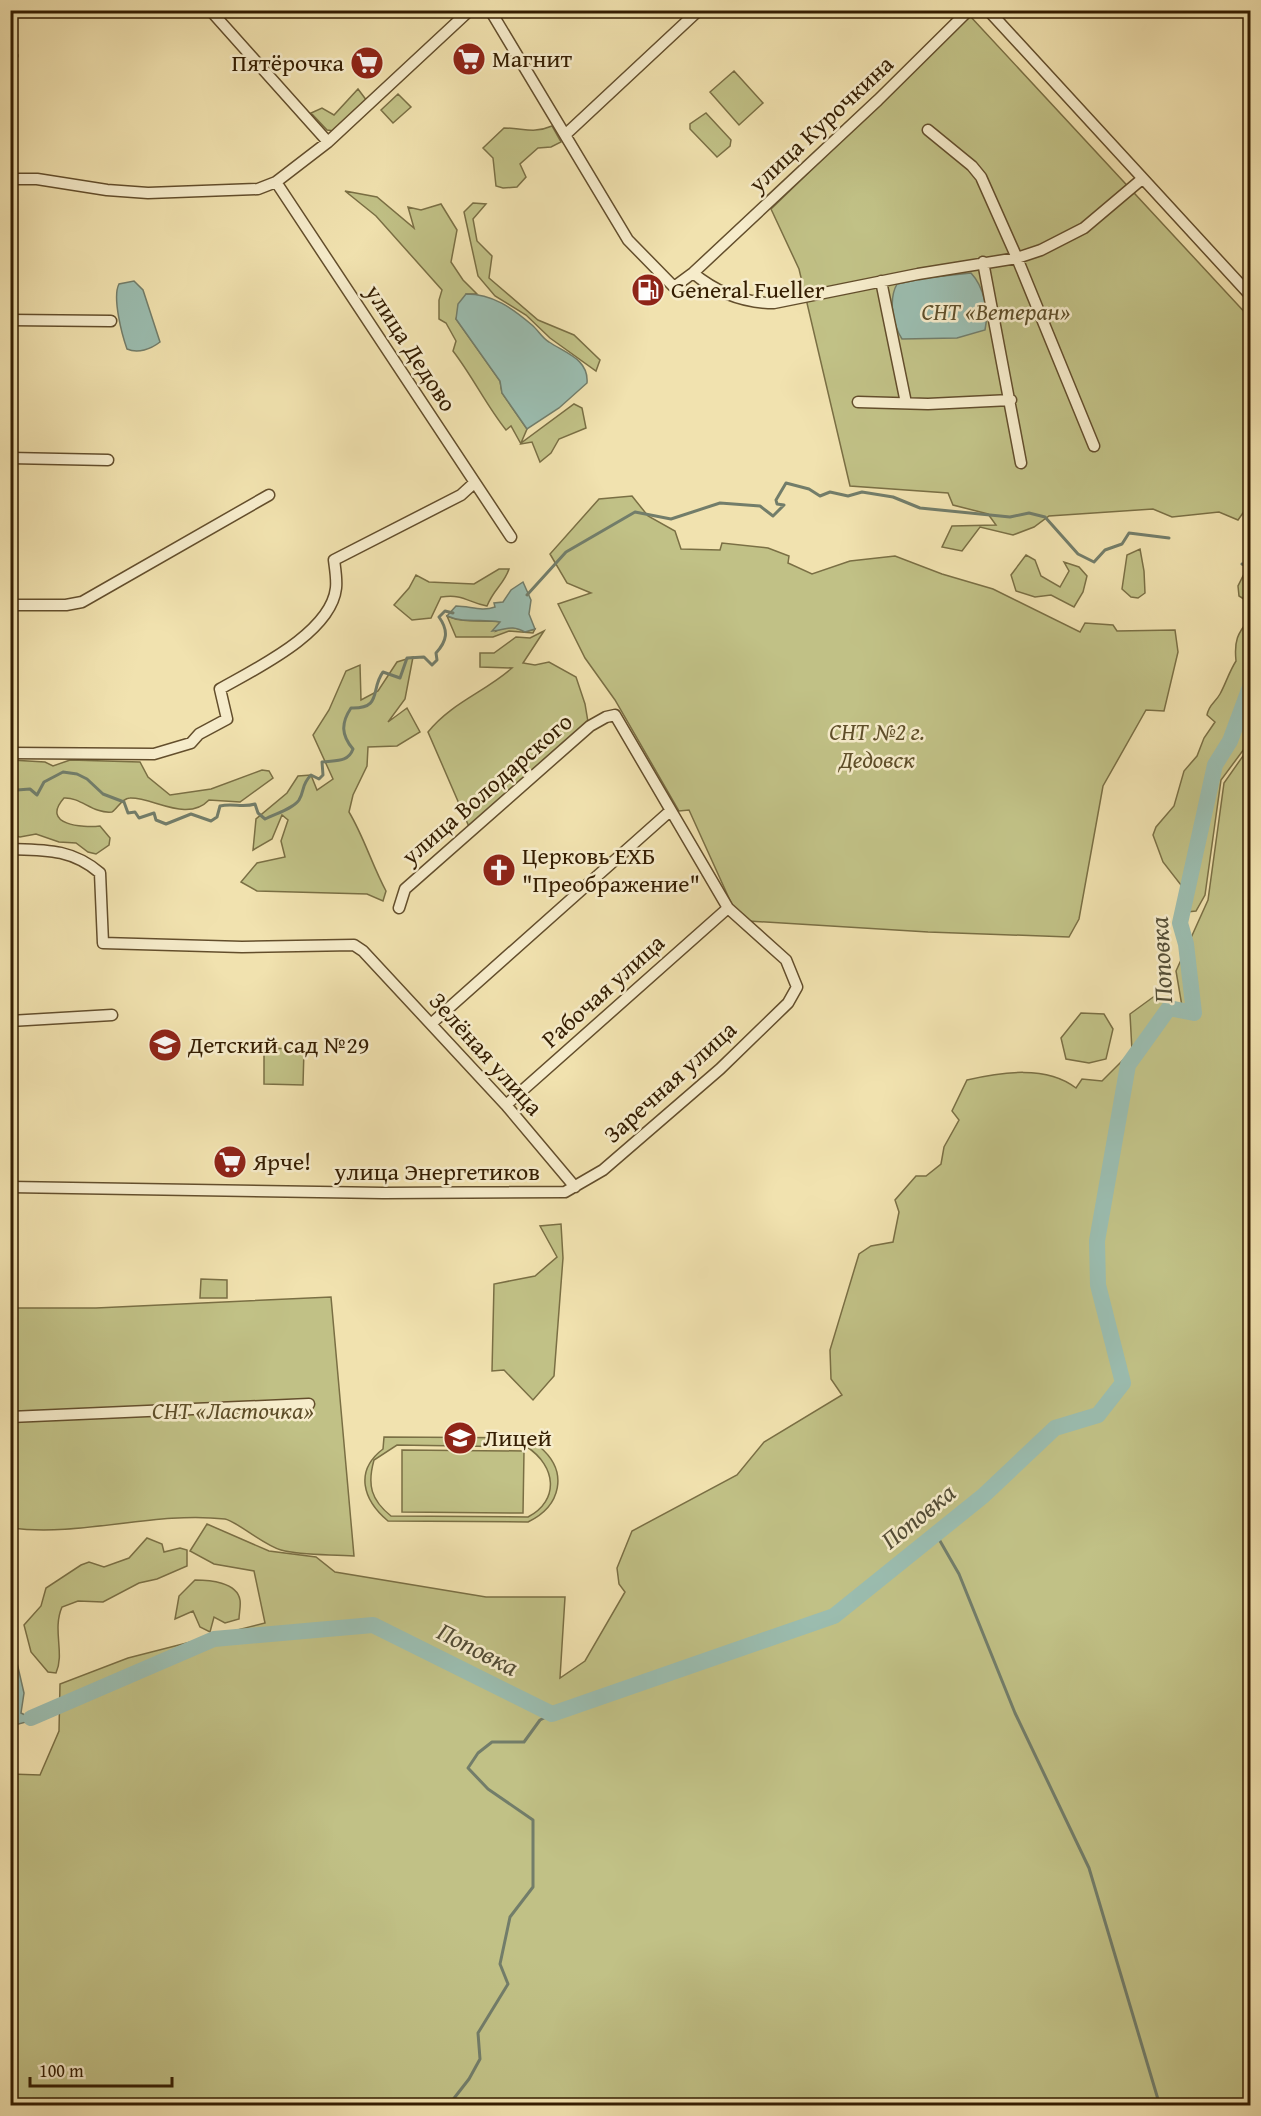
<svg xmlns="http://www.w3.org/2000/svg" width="1261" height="2116" viewBox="0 0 1261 2116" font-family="'Gentium Book Plus',serif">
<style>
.green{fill:#c1c186;stroke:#7a6f44;stroke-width:1.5;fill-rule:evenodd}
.water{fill:#9bbdb0;stroke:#727d6a;stroke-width:1.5}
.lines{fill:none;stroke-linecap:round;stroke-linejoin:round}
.stream{stroke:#727d6a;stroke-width:3}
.river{stroke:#9bbdb0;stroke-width:16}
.street-casing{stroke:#634e2c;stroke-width:13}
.street{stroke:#f6eccb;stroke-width:10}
.labels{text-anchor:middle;stroke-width:5;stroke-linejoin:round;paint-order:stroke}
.poi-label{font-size:24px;fill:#341d01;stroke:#f6eccb;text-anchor:start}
.street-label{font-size:24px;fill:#341d01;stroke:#f6eccb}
.park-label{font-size:24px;font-style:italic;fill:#5e4e29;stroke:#f6eccb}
.water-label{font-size:26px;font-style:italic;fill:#534d36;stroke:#f6eccb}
</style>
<rect width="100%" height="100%" fill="#f1e2af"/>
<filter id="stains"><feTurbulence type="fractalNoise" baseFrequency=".00333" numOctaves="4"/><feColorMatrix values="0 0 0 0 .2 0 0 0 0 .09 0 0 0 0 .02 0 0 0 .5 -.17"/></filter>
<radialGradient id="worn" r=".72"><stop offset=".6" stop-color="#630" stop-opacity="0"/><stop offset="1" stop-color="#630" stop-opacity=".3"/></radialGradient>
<path class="green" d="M970 16 1250 318V503L1238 520 1219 512 1172 517 1153 509 1049 516 1034 527 1013 535 980 527 962 551 942 547 952 526 996 525 988 514 953 505 948 493 850 486 799 269 771 209Z
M734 71 763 103 739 125 710 92Z
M358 89 367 101 334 131 327 130 311 113 322 108 334 115Z
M398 94 411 107 393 123 381 110Z
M706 113 731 140 730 146 717 157 690 129V124Z
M552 126 561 142 551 147 538 148 520 164 526 177 517 187 503 188 496 186 493 158 483 148 504 128C524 128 533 134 552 126Z
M345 191 377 197 414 228 408 207 421 210 441 204 457 230 451 262 463 280 477 294H466L456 319 500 381 502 393 527 429 521 443 574 404 582 408 586 428 559 439 551 453 540 462 532 442 521 444 511 426 506 430C486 405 473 377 453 351L456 341 446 323 439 319V300L442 290 376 216Z
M473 203 486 204 473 219 477 241 492 256 489 278 538 320 574 335 600 360 596 371 550 338 526 315 495 296 478 276 464 212Z
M632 496 648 516 675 531 681 549 720 550 722 543 768 548 789 556 788 563 812 574 850 561 895 556 942 574 993 589 1080 632 1085 623 1113 625 1117 631 1175 630 1178 652 1164 711 1146 710 1103 786 1079 919 1069 937 928 932 748 921 733 907 689 810 679 811 615 700 585 658 558 604 591 593 567 583 550 554 599 499Z
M1140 549 1144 571 1145 593 1138 598 1131 597 1122 589 1127 555Z
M1026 555 1035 560 1041 576 1060 587 1069 571 1064 562 1079 567 1087 576 1083 592 1074 607 1051 595 1035 597 1016 591 1011 575Z
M1250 562V741L1221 780 1205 895 1196 911 1187 912 1182 903 1181 885 1163 862 1153 835 1156 827 1174 806 1184 771 1197 756 1204 738 1215 722 1207 715C1209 704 1215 703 1220 694 1226 683 1229 672 1236 661 1234 641 1237 634 1250 618L1247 601 1239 596 1238 586Z
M499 569H509C504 584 494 589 487 606 466 602 465 594 441 597L431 618 412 620 394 605 409 588 416 575 429 582 474 584Z
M447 616C465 624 482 619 501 622L496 631C507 626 514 626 525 632L535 629 533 633 509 631 493 637H456Z
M544 631 523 663 535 665 549 662 576 677 585 704 589 728 470 829 428 732C451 703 485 692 512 668L480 667V653H494L516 637 530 638Z
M413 657 405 699 388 722 407 708 420 732 397 746 368 747 367 766 353 795 349 812C364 837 372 865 386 891L383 901 367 894 257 891 241 882 257 863 285 857 281 841 288 820 282 815 272 839 253 850 256 819 287 793 298 776 311 775 317 790 333 779 313 735 329 710 346 671 360 665 361 700 378 691 397 662Z
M1250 746V2105H11V1774L40 1775 59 1731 60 1684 128 1658 265 1623 254 1571 214 1564 190 1551 207 1524 269 1551 316 1557 335 1572 486 1597H565L560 1678 585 1661 625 1592 619 1584 617 1568 632 1531 737 1475 764 1442 842 1395 831 1379 830 1350 859 1254 871 1246 893 1242 899 1212 895 1200 916 1176H926L941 1164 944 1147 959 1120 952 1111 967 1080C1001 1072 1047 1065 1076 1088L1082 1079 1102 1081 1132 1051 1130 1014 1156 995 1182 1006 1176 971 1208 900 1224 783Z
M11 760 45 762 53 766 70 760 140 762 148 777 170 795 211 789 262 770 269 771 273 778 240 802 209 800C187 823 153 797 130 798 122 798 118 808 112 812 93 814 81 797 64 798 40 825 83 828 100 826L110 838 109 845 96 854 88 852 76 843 59 842 36 834 20 837 11 835Z
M1081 1013 1104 1014 1113 1029 1106 1059 1089 1063 1066 1059 1061 1038Z
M264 1048 304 1049 303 1085 264 1084Z
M561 1224 563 1258 554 1376 533 1400 504 1370 492 1371 494 1284 535 1276 557 1257 540 1226Z
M201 1279 227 1280V1298H200Z
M331 1297 354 1556C331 1554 303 1556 281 1550 263 1545 235 1520 225 1519 153 1511 82 1537 11 1528V1308H96Z
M384 1437 541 1438 540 1447C569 1472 561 1506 528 1522L388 1521C363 1500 354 1471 383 1449ZM397 1445 527 1447C556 1466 560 1500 528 1517L391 1516C371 1500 367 1485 374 1460Z
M402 1450 524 1451 523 1513 402 1512Z
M147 1538 162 1544 164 1552 180 1548 187 1550V1566L157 1579 139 1583 103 1602 78 1601 62 1607C52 1630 65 1653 56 1673L48 1672 31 1652 24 1625 41 1606 46 1588 81 1565 89 1562 104 1567 129 1558Z
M195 1580C209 1580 237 1582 240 1600 241 1606 239 1613 239 1619L225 1623 214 1617 210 1632 200 1627 193 1611 175 1619 179 1596Z"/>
<path class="water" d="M971 273C984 287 989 311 985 330L957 338 902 339C893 325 888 300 897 284L925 278Z
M134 281 143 290 160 342C151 349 138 354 127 349 122 335 112 297 119 284Z
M466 294C493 294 512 308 532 325 538 330 542 338 549 342 565 353 589 359 587 383L559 408 527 429 502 393 500 381 456 319 458 304Z
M523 582 531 600 529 614 535 629 525 632C511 624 506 630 492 631L500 622C480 618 466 624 447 616L456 606C470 606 481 612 495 607L494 603 503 602 511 590Z
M11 1637 24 1693 21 1713 31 1718 30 1721 11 1726Z"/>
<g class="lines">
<path class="stream" d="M1242 564 1250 567
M527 595 566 552 635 512 671 519 720 503 760 506 773 516 784 505 777 504 776 500 786 483 809 489 820 496 830 492 848 496 862 492 893 497 920 508 1010 517 1029 513 1045 517 1078 554 1094 562 1105 550 1122 544 1129 533 1169 538
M10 785 17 790 30 789 37 795 44 782 63 772 77 774 87 779 103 794 124 802 128 813 135 812 139 818 154 813 156 820 166 824 191 814 211 821 217 817 220 806C233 803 243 808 255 804L258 813 265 819C274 814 293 809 299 800 305 790 301 785 311 775L319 779 323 775 322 762C335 760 348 763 353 749 341 735 341 723 351 708 383 709 370 689 383 672L400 678 407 658 424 657 432 665 437 660 436 653C447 641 449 631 439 617L445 611 453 613
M936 1534 959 1574 1015 1713 1089 1868 1160 2106
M448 2106 469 2079 480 2059 478 2033 508 1984 500 1964 510 1917 533 1887V1820L488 1789 468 1768 478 1753 492 1742H524L540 1720 552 1714"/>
<path class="river" d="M31 1718 214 1639 373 1625 552 1714 834 1616 983 1496 1055 1428 1098 1415 1123 1383 1098 1285 1097 1241 1128 1065 1169 1008 1194 1013 1186 944 1180 923 1215 765 1230 741 1250 687"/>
<defs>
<path id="street" d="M210 10 328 142
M490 10 628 240 674 287 693 273 878 100 969 10
M988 10 1250 295
M10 54 12 56
M928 130 972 166 981 177 1017 258 1094 446
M565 135 699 10
M10 179H37L107 190 148 193 258 189 276 182 328 142 470 10
M276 182 511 537
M983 262 1021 463
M693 273C716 292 744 303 774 303L918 274 1017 258 1041 250 1084 228 1142 179
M881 281 906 403
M10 320 111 321
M858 402 928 404 1011 400
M10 458 108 460
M10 605H66L82 602 269 495
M10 753 154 754 191 743 199 734 227 719 220 689C255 669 331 633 336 588 337 579 335 568 334 560L461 495 473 484
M10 849C46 850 72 849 100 873L103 943 242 947 354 945 363 951 506 1105 575 1187
M10 1021 112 1015
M432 1023 669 812
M506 1105 728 908
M10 1187 383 1193 565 1192 603 1170 720 1069 788 1003 797 987 786 960 728 908 615 715 606 717 590 726 405 889 399 908
M10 1417 309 1404"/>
</defs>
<use href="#street" class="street-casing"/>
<use href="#street" class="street"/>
</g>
<defs>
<symbol id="supermarket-disc" viewBox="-11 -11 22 22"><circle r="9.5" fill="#8f2418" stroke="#f6eccb"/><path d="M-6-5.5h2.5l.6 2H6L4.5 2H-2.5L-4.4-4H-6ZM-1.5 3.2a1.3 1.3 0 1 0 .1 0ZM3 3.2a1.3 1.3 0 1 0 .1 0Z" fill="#fff"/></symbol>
<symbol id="fuel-disc" viewBox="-11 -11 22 22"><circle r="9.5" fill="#8f2418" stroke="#f6eccb"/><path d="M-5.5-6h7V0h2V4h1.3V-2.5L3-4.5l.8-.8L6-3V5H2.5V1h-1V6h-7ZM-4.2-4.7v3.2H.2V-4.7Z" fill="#fff"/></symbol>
<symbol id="church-disc" viewBox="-11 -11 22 22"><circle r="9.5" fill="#8f2418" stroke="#f6eccb"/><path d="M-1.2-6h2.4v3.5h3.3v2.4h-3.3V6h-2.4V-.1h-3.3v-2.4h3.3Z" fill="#fff"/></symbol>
<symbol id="school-disc" viewBox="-11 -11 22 22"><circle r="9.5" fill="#8f2418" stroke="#f6eccb"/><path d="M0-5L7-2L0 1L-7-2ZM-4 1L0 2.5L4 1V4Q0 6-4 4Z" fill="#fff"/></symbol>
</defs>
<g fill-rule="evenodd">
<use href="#supermarket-disc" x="450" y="40" width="38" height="38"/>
<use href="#supermarket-disc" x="348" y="44" width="38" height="38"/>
<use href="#fuel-disc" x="629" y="271" width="38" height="38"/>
<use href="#church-disc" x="480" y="851" width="38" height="38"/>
<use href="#school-disc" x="146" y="1026" width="38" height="38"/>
<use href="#supermarket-disc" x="211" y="1143" width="38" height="38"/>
<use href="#school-disc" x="441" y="1419" width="38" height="38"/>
</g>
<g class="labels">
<g class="poi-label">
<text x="492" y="67">Магнит</text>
<text x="344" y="71" text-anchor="end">Пятёрочка</text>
<text x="671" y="298">General Fueller</text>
<text x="522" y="864">Церковь ЕХБ<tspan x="522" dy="28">"Преображение"</tspan></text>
<text x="188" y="1053">Детский сад №29</text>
<text x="253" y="1170">Ярче!</text>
<text x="483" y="1446">Лицей</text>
</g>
<g class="street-label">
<text transform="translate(821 124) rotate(-43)" y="8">улица Курочкина</text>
<text transform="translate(411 348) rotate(57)" y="8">улица Дедово</text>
<text transform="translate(487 789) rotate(-41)" y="8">улица Володарского</text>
<text transform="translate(603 991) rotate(-42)" y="8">Рабочая улица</text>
<text transform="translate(486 1054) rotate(48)" y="8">Зелёная улица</text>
<text transform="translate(670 1082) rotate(-42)" y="8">Заречная улица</text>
<text x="437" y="1180">улица Энергетиков</text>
</g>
<g class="park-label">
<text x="996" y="320">СНТ «Ветеран»</text>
<text x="877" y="740">СНТ №2 г.<tspan x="877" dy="28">Дедовск</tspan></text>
<text x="233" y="1419">СНТ «Ласточка»</text>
</g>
<g class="water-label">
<text transform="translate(1161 960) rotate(-93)" y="9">Поповка</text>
<text transform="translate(918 1516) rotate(-39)" y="9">Поповка</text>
<text transform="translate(478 1649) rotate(27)" y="9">Поповка</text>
</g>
</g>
<rect width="1261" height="2116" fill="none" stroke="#f1e2af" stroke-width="36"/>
<rect x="12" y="12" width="1237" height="2092" fill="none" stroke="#341d01" stroke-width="3"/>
<rect x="18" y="18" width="1225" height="2080" fill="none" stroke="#341d01" stroke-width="1.5"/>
<path d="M30 2077v9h142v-9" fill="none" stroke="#341d01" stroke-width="3"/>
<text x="39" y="2077" font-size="18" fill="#341d01" stroke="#f6eccb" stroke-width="4.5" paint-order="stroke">100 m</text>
<rect width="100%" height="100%" filter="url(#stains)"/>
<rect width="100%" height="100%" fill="url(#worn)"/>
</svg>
